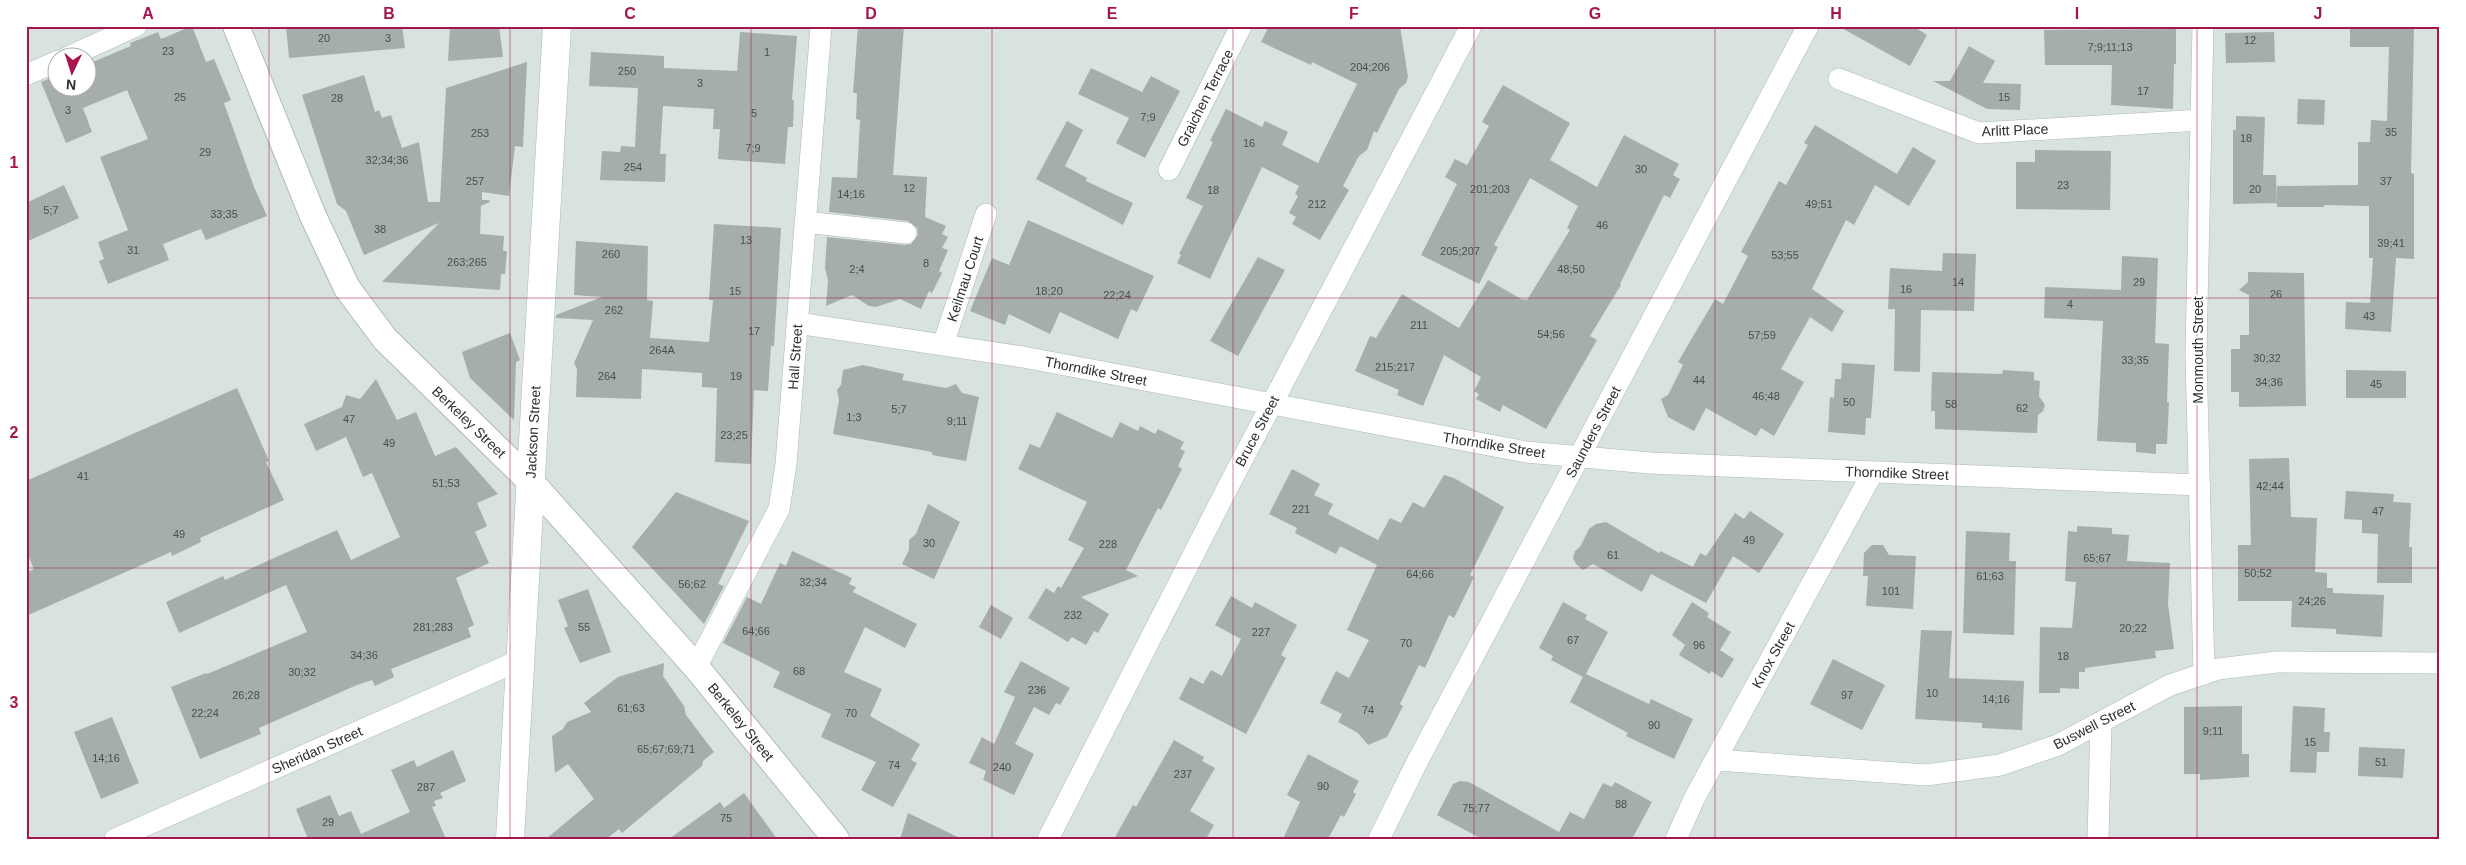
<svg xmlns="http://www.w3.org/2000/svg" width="2466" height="865" viewBox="0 0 2466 865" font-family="Arial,sans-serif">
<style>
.building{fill:#a5aead}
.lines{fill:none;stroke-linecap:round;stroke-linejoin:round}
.minor-casing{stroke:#afb9b7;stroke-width:22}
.tertiary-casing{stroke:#afb9b7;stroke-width:28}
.secondary-casing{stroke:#afb9b7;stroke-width:29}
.minor{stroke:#fff;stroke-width:21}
.tertiary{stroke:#fff;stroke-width:26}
.secondary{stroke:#fff;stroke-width:28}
.grid{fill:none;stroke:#a7154f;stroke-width:1;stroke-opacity:0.55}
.labels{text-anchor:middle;stroke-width:4.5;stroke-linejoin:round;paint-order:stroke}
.number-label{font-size:11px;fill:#4a4f4e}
.street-label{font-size:14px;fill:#2b2f2e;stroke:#fff}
.neatline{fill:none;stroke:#a7154f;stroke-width:2}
.grid-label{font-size:16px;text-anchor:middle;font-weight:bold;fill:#a7154f}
</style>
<rect width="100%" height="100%" fill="#d8e2e0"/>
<path class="building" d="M192 26 206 62 214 59 231 100 224 103 254 187 267 216 206 240 201 229 163 244 169 260 108 284 99 261 104 259 98 242 128 230 100 157 148 139 127 90 83 108 92 132 66 143 41 82 58 75V88H88V62V64L131 46 130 43 158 32 161 39Z
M286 26H402L405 48 289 58Z
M450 26H499L503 57 448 61Z
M858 26H904L893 175 927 177 925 217 946 226 942 234 948 237 942 248 948 250 939 271 942 273 932 293 929 291 921 309 900 299 876 307 869 306 852 295 826 306 828 280 825 268 827 237 905 245 911 244 918 235 917 228 908 221 829 212 832 177 857 178 860 120 856 119 857 93H853Z
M1269 26H1400L1408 77 1406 83 1399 89 1377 133 1374 131 1367 150 1359 156 1343 186 1349 190 1320 240 1292 224 1296 217 1289 213 1298 196 1295 194 1299 186 1262 167 1210 279 1177 263 1181 255 1179 254 1203 206 1186 198 1213 142 1210 141 1226 109 1262 127 1265 121 1288 132 1282 145 1318 163 1357 84 1312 62 1311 65 1261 42Z
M1838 26H1913L1927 35 1910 66Z
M2350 26H2414L2411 173 2414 174V259L2396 258 2391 332 2345 329 2346 302 2370 303 2373 258H2369V206L2324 205V207H2277V186L2358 185V142H2370L2371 120 2387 121 2389 47H2350Z
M2176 29V64H2174L2173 109 2111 105 2112 65H2045L2044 30Z
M740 32 797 36 792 100H794L793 127H788L785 164 718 159 720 129H713L714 109 663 106 660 154H666L665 182 600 180 602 151 620 152 621 146 635 147 638 88 589 86 591 52 664 56V68L737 71Z
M2274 32 2275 62 2226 63 2225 33Z
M1969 46 1995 61 1983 83 2021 84 2020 110 1987 109 1933 81H1950Z
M527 62 523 147 515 146 509 196 482 192V200H489L490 202 481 206 480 234 504 236 503 251H507L505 274H501L500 290 382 282 439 223 364 255 346 211 337 204 302 95 364 75 375 112 379 110 382 118 391 115 402 148 419 142 428 202H440L446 88Z
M1091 68 1142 92 1151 76 1180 91 1145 158 1116 143 1129 118 1078 94Z
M1503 85 1570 123 1550 160 1597 187 1624 135 1679 164 1673 175 1680 179 1670 198 1664 195 1620 284 1621 285 1590 336 1597 340 1546 429 1503 405 1500 412 1476 399 1479 394 1474 391 1481 377 1444 355 1423 406 1397 395 1399 390 1355 371 1370 336 1376 338 1402 294 1459 328 1488 280 1523 300 1524 299 1527 300 1570 230 1567 228 1578 206 1530 178 1494 245 1498 247 1479 284 1421 255 1457 184 1445 177 1455 159 1467 165 1489 126 1482 122Z
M2298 99 2325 100 2324 125 2297 124Z
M2236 116 2265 117 2263 175H2276L2277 203 2233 204V130H2236Z
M1067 121 1083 130 1065 166 1087 178 1086 181 1133 203 1123 225 1036 179Z
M1815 125 1897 174 1913 147 1936 161 1909 206 1875 185 1854 225 1846 220 1812 289 1844 311 1832 332 1810 317 1781 369 1804 382 1774 436 1761 428 1756 436 1706 408 1694 431 1668 417 1661 399 1668 395 1683 365 1678 362 1715 299 1723 304 1748 256 1741 252 1779 181 1786 185 1808 145 1804 143Z
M2035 150 2111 151 2110 210 2016 209V162H2035Z
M64 185 79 218 26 242V203Z
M1028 220 1154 276 1137 312 1131 309 1118 339 1060 312 1050 334 1009 314 1005 325 970 311 992 258 1009 265Z
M714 224 781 228 774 346H771L768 391 754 390 751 464 715 462 717 388 702 387V373L642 369 641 399 576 397 577 369 574 363 593 320 556 318V315L602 297 574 295 576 241 648 246 647 300 653 301 650 338 709 342 713 300H709Z
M1943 253 1976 254 1974 311 1921 310 1920 372 1894 371 1895 309H1888L1890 268 1942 271Z
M2122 256 2158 258 2155 343 2169 344 2167 402H2169L2167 444H2156V454L2136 452V443L2097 441 2103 321 2044 318 2045 287 2121 290Z
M1258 257 1285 270 1238 356 1210 341Z
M2248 272 2304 273 2306 406 2239 407V392H2231V349H2240V335H2249V295L2239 290 2248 282Z
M510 333 520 360 516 362 514 420 470 378 462 352Z
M1842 363 1875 365 1871 418H1866L1865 435 1828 432 1830 397 1834 398 1835 379H1841Z
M863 365 904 374 902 380 946 388 956 384 962 393 979 397 966 461 932 455V452L833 434 839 400 837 390 841 385 843 370Z
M2003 370 2034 372V380L2040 381 2039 396 2045 405 2043 411 2038 415 2037 433 1935 429V411H1931L1932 372 2002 374Z
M2346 370 2406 371V398H2346Z
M376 379 397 420 416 412 435 456 456 447 498 494 477 503 487 526 475 532 489 563 456 578 474 625 468 628 471 637 391 669 394 677 375 686 372 680 357 685 259 728 261 734 200 759 171 687 206 673 207 674 307 632 286 585 179 633 166 602 223 576 225 580 337 530 351 560 400 537 372 473 363 477 346 437 316 451 304 424 342 407 346 395 360 399Z
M237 388 269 461 266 462 284 500 200 538 201 542 172 556 171 552 26 616V573L34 569 26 551V481Z
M1057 412 1112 438 1120 422 1138 431 1140 426 1155 434 1158 429 1184 442 1180 449 1185 451 1178 466 1182 469 1161 510 1158 508 1126 570 1138 576 1081 597 1109 614 1098 633 1094 631 1086 645 1072 637 1068 642 1028 618 1046 588 1054 593 1058 586 1061 588 1084 548 1068 540 1087 502 1018 469 1030 444 1040 448Z
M2289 458 2291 517 2317 518 2315 572 2327 573V588H2333V593L2384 595 2382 637 2336 634V629L2291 627 2292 601H2238V545H2251L2249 459Z
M1292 469 1320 484 1314 495 1333 504 1328 514 1378 540 1390 518 1401 523 1413 502 1424 508 1444 475 1454 478 1504 507 1470 575 1474 577 1454 618 1449 615 1425 668 1419 665 1400 704 1403 706 1387 737 1368 745 1358 733 1338 722 1342 714 1320 703 1336 671 1349 678 1369 640 1347 630 1377 565 1340 546 1336 554 1295 533 1297 528 1269 514Z
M2346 491 2394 494 2393 502 2411 503 2409 547H2412V583H2377L2378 534 2362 533V520L2344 519Z
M676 492 749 521 718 584 724 586 704 624 632 547Z
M928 504 960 522 934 579 902 564 909 550V540L916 534Z
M1750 511 1784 534 1759 573 1733 556 1706 603 1651 574 1642 592 1593 564 1583 570 1576 564 1573 558 1575 551 1580 547 1589 529 1596 524 1606 522 1659 553 1660 551 1693 567 1700 553 1706 556 1735 513 1744 519Z
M2077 526 2112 528V534L2129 535 2127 561 2170 563 2168 604 2174 649 2155 651 2156 658 2085 668V672H2079V689L2060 688V693H2039L2040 627 2072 628 2076 582 2065 581 2068 531 2077 532Z
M1966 531 2010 533 2009 561H2016L2014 635 1963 633Z
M1872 545H1883L1889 555 1916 556 1913 609 1866 606 1868 576H1863L1864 553Z
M792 551 852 578 849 584 856 587 853 592 917 624 905 648 865 627 844 672 882 689 870 716 920 744 911 760 917 763 893 807 861 790 876 762 821 737 831 714 773 687 780 672 723 643 747 597 761 604 780 563 786 566Z
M588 589 611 652 580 663 564 628 568 626 558 600Z
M1231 596 1252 608 1255 602 1297 625 1281 655 1286 658 1246 734 1179 699 1190 677 1203 684 1211 670 1222 676 1241 639 1215 625Z
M1563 602 1587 615 1585 619 1608 632 1586 674 1649 704 1651 699 1693 719 1674 759 1626 736 1628 733 1570 702 1583 677 1551 660 1553 656 1539 648Z
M1692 602 1709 613 1707 617 1731 632 1720 650 1734 659 1722 678 1711 671 1710 674 1679 655 1685 645 1672 635Z
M991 605 1013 618 1001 639 979 627Z
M1921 630 1952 631 1949 678 2024 681 2022 730 1982 728V723L1915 719Z
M1833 659 1885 685 1862 730 1810 704Z
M1021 661 1070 688 1060 705 1056 703 1049 715 1034 707 1015 744 1034 754 1014 795 983 780 986 771 969 763 982 737 994 744 1015 697 1004 692Z
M664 663 663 676 684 706 686 715 714 752 703 761 702 766 622 833 619 829 606 839H546L594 799 568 764 555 773 552 736 563 729 567 722 591 712 584 703 618 677Z
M2242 706V754H2249V777L2200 780V774H2184V707Z
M2293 706 2325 708 2324 732H2330L2329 752H2317L2316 773 2290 772Z
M112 717 139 783 101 799 74 732Z
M1174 740 1204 757 1202 761 1215 768 1190 811 1214 825 1206 839H1114L1133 805 1136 807Z
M2359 747 2405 749 2403 778 2358 776Z
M453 750 466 781 440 793 443 798 434 801 436 806 432 807 446 839H308L296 809 330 795 339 816 351 811 361 834 410 812 391 770 414 760 417 767Z
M1308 754 1359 781 1353 792 1356 794 1344 817 1341 815 1328 839H1283L1300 802 1287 795Z
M1460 781 1469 782 1559 832 1570 812 1584 819 1603 783 1612 787 1615 782 1652 802 1632 839H1482L1437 815 1453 784Z
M744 793 777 839H669L720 802 724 808Z
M908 813 962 839H900Z"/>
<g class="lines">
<defs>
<path id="minor" d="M2203 26 2196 354 2204 674
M66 58 136 26
M26 75 58 61
M1839 79 1979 133 2201 120
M1169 170 1241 26
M805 222 906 233
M797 323 1023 357 1526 452 1650 463 2200 485
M943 345 986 214
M696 667 779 509 786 464 821 26
M1716 760 1926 775 2000 765 2058 745 2170 685 2218 669 2277 662 2440 663
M115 839 520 660
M1048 839 1230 483 1471 26
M1379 839 1415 766 1808 26
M1676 839 1695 797 1873 472
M2098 839 2101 724"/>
<path id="tertiary" d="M236 26 313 216 347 288 385 339 530 481 696 667 836 839"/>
<path id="secondary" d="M510 839 557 26"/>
</defs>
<use href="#minor" class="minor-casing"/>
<use href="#tertiary" class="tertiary-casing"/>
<use href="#secondary" class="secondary-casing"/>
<use href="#minor" class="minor"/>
<use href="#tertiary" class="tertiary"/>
<use href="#secondary" class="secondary"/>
</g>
<path class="grid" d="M269 26V839M510 26V839M751 26V839M992 26V839M1233 26V839M1474 26V839M1715 26V839M1956 26V839M2197 26V839M26 298H2440M26 568H2440"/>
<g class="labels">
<g class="number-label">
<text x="324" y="42">20</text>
<text x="388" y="42">3</text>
<text x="2250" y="44">12</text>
<text x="2110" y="51">7;9;11;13</text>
<text x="168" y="55">23</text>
<text x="767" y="56">1</text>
<text x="1370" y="71">204;206</text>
<text x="627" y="75">250</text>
<text x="700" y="87">3</text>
<text x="2143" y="95">17</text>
<text x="180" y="101">25</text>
<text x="2004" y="101">15</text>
<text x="337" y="102">28</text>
<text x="68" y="114">3</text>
<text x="754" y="117">5</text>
<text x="1148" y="121">7;9</text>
<text x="2391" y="136">35</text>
<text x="480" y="137">253</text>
<text x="2246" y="142">18</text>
<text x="1249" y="147">16</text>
<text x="753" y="152">7;9</text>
<text x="205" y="156">29</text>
<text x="387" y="164">32;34;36</text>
<text x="633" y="171">254</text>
<text x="1641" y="173">30</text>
<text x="475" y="185">257</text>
<text x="2386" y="185">37</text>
<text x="2063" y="189">23</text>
<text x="909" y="192">12</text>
<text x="1490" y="193">201;203</text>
<text x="2255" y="193">20</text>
<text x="1213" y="194">18</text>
<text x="851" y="198">14;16</text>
<text x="1317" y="208">212</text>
<text x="1819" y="208">49;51</text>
<text x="51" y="214">5;7</text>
<text x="224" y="218">33;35</text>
<text x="1602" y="229">46</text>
<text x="380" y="233">38</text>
<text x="746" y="244">13</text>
<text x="2391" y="247">39;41</text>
<text x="133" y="254">31</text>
<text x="1460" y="255">205;207</text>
<text x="611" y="258">260</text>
<text x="1785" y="259">53;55</text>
<text x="467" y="266">263;265</text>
<text x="926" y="267">8</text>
<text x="857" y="273">2;4</text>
<text x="1571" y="273">48;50</text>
<text x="1958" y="286">14</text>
<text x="2139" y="286">29</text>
<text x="1906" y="293">16</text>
<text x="735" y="295">15</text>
<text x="1049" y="295">18;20</text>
<text x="2276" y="298">26</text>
<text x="1117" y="299">22;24</text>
<text x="2070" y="308">4</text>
<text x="614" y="314">262</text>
<text x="2369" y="320">43</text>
<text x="1419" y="329">211</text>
<text x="754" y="335">17</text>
<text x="1551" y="338">54;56</text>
<text x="1762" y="339">57;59</text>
<text x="662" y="354">264A</text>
<text x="2267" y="362">30;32</text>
<text x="2135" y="364">33;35</text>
<text x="1395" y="371">215;217</text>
<text x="607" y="380">264</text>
<text x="736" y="380">19</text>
<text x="1699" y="384">44</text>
<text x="2269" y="386">34;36</text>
<text x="2376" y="388">45</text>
<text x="1766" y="400">46;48</text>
<text x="1849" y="406">50</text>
<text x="1951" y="408">58</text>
<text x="2022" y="412">62</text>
<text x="899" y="413">5;7</text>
<text x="854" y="421">1;3</text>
<text x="349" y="423">47</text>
<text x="957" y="425">9;11</text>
<text x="734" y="439">23;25</text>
<text x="389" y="447">49</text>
<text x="83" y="480">41</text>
<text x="446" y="487">51;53</text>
<text x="2270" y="490">42;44</text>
<text x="1301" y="513">221</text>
<text x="2378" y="515">47</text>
<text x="179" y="538">49</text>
<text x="1749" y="544">49</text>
<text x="929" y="547">30</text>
<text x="1108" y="548">228</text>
<text x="1613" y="559">61</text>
<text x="2097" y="562">65;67</text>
<text x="2258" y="577">50;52</text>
<text x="1420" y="578">64;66</text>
<text x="1990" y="580">61;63</text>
<text x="813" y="586">32;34</text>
<text x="692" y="588">56;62</text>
<text x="1891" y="595">101</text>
<text x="2312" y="605">24;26</text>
<text x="1073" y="619">232</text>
<text x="433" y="631">281;283</text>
<text x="584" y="631">55</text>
<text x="2133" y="632">20;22</text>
<text x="756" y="635">64;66</text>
<text x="1261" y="636">227</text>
<text x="1573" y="644">67</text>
<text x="1406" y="647">70</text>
<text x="1699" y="649">96</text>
<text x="364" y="659">34;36</text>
<text x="2063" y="660">18</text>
<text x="799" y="675">68</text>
<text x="302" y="676">30;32</text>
<text x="1037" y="694">236</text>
<text x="1932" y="697">10</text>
<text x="246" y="699">26;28</text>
<text x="1847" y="699">97</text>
<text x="1996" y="703">14;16</text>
<text x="631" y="712">61;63</text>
<text x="1368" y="714">74</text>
<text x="205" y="717">22;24</text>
<text x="851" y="717">70</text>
<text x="1654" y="729">90</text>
<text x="2213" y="735">9;11</text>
<text x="2310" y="746">15</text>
<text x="666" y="753">65;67;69;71</text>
<text x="106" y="762">14;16</text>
<text x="2381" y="766">51</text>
<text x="894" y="769">74</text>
<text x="1002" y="771">240</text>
<text x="1183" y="778">237</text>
<text x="1323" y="790">90</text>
<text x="426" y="791">287</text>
<text x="1621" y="808">88</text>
<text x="1476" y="812">75;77</text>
<text x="726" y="822">75</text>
<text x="328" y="826">29</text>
</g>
<g class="street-label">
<text transform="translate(1205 98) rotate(-63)" y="5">Graichen Terrace</text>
<text transform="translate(2015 130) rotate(-2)" y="5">Arlitt Place</text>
<text transform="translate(965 279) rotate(-72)" y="5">Keilmau Court</text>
<text transform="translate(2198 350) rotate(-90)" y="5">Monmouth Street</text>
<text transform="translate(795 357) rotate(-86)" y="5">Hall Street</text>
<text transform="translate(1096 371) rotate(11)" y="5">Thorndike Street</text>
<text transform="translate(469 422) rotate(44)" y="5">Berkeley Street</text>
<text transform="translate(1257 431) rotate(-62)" y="5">Bruce Street</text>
<text transform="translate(533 432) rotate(-87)" y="5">Jackson Street</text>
<text transform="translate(1593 432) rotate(-62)" y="5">Saunders Street</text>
<text transform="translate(1494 445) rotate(9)" y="5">Thorndike Street</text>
<text transform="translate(1897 473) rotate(2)" y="5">Thorndike Street</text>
<text transform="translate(1773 655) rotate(-61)" y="5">Knox Street</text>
<text transform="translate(741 722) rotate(51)" y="5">Berkeley Street</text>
<text transform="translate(2094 725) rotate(-27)" y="5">Buswell Street</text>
<text transform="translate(317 750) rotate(-24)" y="5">Sheridan Street</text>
</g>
</g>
<rect width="2466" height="865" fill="none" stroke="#ffffff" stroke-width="55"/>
<g transform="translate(72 72) rotate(184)"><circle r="24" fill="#ffffff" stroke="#aaacab"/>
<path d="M0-4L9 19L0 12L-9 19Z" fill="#a7154f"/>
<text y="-8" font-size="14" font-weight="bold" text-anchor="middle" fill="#2b2f2e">N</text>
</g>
<rect x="28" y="28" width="2410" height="810" class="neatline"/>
<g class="grid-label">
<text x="148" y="19">A</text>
<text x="389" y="19">B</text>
<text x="630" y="19">C</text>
<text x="871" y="19">D</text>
<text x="1112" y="19">E</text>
<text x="1354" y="19">F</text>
<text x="1595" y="19">G</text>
<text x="1836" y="19">H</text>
<text x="2077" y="19">I</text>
<text x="2318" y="19">J</text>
<text x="14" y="168">1</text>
<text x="14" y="438">2</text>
<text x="14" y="708">3</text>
</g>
</svg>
